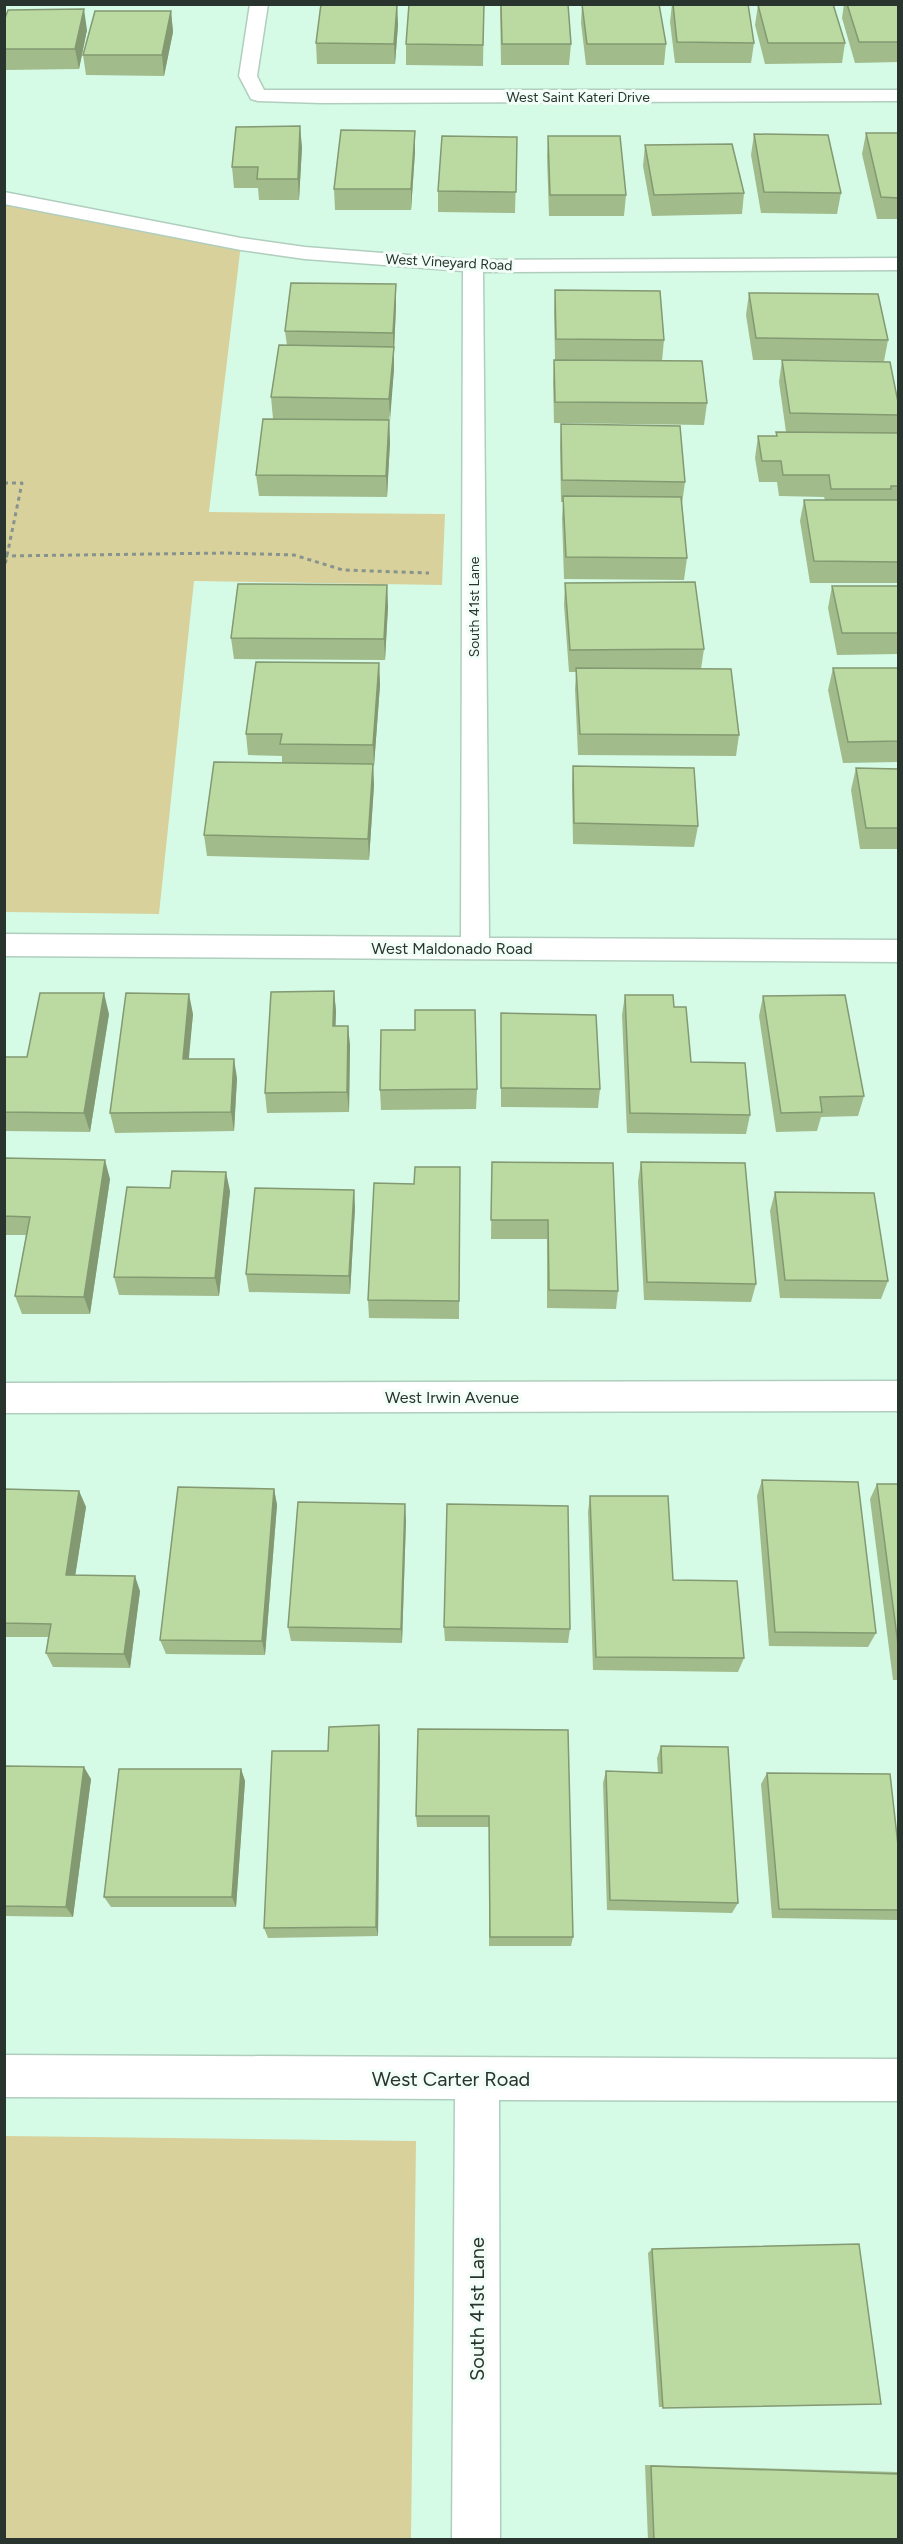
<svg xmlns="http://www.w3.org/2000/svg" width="903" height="2544" viewBox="0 0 903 2544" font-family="Figtree,sans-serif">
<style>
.built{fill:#d5fbe7}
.green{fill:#d9d19b}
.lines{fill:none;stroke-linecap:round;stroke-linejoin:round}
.minor-casing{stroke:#b0cebe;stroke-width:3}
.path{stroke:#87938d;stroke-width:3;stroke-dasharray:4 4;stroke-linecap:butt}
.minor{fill:#fff;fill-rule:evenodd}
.wall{fill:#a1bb8b}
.shaded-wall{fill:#839971}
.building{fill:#bbdaa2;stroke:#839971;stroke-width:1.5}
.labels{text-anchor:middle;stroke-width:6;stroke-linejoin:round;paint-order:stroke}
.far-street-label{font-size:14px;fill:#29342e;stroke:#f1fdf7}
.street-label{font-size:16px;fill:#29342e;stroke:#f1fdf7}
.near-street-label{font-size:20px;fill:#29342e;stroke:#f1fdf7}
</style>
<rect width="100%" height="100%" fill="#f1fdf7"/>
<path class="built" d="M5 5H898V2539H5Z"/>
<path class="green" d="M5 198 241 244 209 512 445 514 442 585 194 581 159 914 5 912Z
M5 2136 416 2141 411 2539H5Z"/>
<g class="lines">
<defs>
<path id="minor" d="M250 4H268L257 76 264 90H898V101L321 103 258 101 251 99 239 76Z
M4 192 241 238 305 247 473 260 898 258V270L483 272 489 938 898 940V962L4 956V934L461 937 463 271 305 259 241 250 4 204Z
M898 1381V1411L4 1413V1383Z
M4 2055 898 2059V2101L499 2100 500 2540H452L455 2099 4 2097Z"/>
</defs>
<use href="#minor" class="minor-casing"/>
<path class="path" d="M4 483H22L4 570
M4 556 226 553 294 555 343 570 429 573"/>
<use href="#minor" class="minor"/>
</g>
<path class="wall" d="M484 4 483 66 406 65V44Z
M500 4H568L571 44 569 65H501Z
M582 4 666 44 664 65H586L581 23Z
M672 4H748L754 43 751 63H675L670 22Z
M844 4H898V62L855 63 842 18Z
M397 5 398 25 395 64H317L316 43Z
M758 5 845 43 842 63 765 64 755 25Z
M171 11 173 32 164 76 86 75 83 55Z
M4 21 87 30 79 69 4 70Z
M415 131V152L411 210H335L334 189Z
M866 133H898V219H877L862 154Z
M754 134 841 193 837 214 761 213 751 155Z
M548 136 626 195 624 216H549L547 157Z
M517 137 515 213 438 212V191Z
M645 145 744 193 742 214 652 216 643 166Z
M302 147 299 200H259L258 188H234L232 167Z
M396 284V306L394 351V369L389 421 390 442 387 497 259 496 256 475 333 420 273 419 271 397 287 346 285 331Z
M555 290 664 340 662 361 707 403 704 425 554 423 553 382 554 360H555L554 312Z
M749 293 888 340 884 361 787 360 898 415V427L897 433H898V583H810L800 521 804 500H825L824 497 779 496 777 482H759L755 458 758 436H776V432H786L779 382 782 360H753L746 315Z
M561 424 685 482 682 504 687 558 684 580 564 579 562 518 563 502H561L560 446Z
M565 583 704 649 701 669 739 735 736 756 578 755 575 689 576 672H569L564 605Z
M387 585 388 607 385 660 234 659 231 638Z
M832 586H898V654L837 655 828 608Z
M379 663 380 685 374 766H373L374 785 369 860 207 856 204 835 282 763V756L248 755 246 734Z
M833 668H898V762L843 763 828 690Z
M573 766 698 826 694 847 573 844 572 787Z
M856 768 898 769V849H860L851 790Z
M334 991 336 1011 335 1026H348L350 1046 349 1112 267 1113 265 1093Z
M625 995 674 1007 691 1062 750 1115 746 1134 627 1133 622 1015Z
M763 996 864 1096 858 1116 821 1117 817 1131 776 1132 759 1016Z
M501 1013 600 1089 598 1108 501 1107Z
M109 1014 90 1132 4 1131V1057H27Z
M193 1014 188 1059 237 1078 234 1131 115 1133 110 1113Z
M477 1089 476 1109 381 1110 380 1090Z
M4 1158 110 1179 90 1314H22L15 1296 26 1235H4Z
M492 1162 618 1291 616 1309 547 1308V1239H491Z
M641 1162 756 1284 751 1302 644 1300 638 1181Z
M460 1167 459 1319 369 1318 368 1300Z
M354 1190 355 1208 350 1294 249 1292 246 1274Z
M230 1191 219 1296 119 1295 114 1277Z
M775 1192 888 1281 881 1299 780 1298 770 1211Z
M762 1480 876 1633 868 1647 769 1646 757 1496Z
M877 1484H898V1680H893L870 1499Z
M274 1489 277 1505 265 1655 166 1654 160 1640Z
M79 1491 86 1507 75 1575 140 1591 130 1668 53 1667 46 1653 48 1637H4V1492Z
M590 1496 673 1580 744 1658 738 1672 593 1670 588 1512Z
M406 1520 402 1643 291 1641 288 1627Z
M444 1627 570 1629 568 1643 445 1641Z
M568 1730 573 1937 571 1946H489V1827H417L416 1816Z
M380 1738 378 1936 268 1938 264 1928 328 1751Z
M661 1746 738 1903 732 1913 607 1910 603 1783 606 1771 658 1772 657 1758Z
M4 1766 91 1779 73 1917 4 1916Z
M241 1769 245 1781 236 1907H111L104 1897Z
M767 1773 898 1845V1918L897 1920 772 1918 761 1784Z
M652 2249 881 2404 659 2407 648 2253Z
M645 2465 898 2472V2540H648Z"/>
<path class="shaded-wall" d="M397 5 398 25 395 64 394 44Z
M84 9 87 30 79 69 75 49Z
M171 11 173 32 164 76 162 55Z
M300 126 302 147 299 200 298 179Z
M415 131V152L411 210V189Z
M396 284V306L394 351V369L390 421 389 399 393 350V333Z
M389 420 390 442 387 497 386 476Z
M387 585 388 607 385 660 384 639Z
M379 663 380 685 374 766 373 745Z
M373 764 374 785 369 860 368 839Z
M334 991 336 1011 335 1046 333 1026Z
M104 993 109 1014 90 1132 84 1113Z
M189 994 193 1014 187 1079 183 1059Z
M348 1026 350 1046 349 1112 347 1092Z
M234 1059 237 1078 234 1131 231 1112Z
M105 1160 110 1179 90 1314 84 1297Z
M226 1172 230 1191 219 1296 215 1278Z
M354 1190 355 1208 350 1294 349 1276Z
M274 1489 277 1505 265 1655 262 1641Z
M79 1491 86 1507 73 1590 66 1575Z
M405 1504 406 1520 402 1643 401 1629Z
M135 1576 140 1591 130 1668 124 1654Z
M379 1725 380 1738 378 1936 376 1927Z
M84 1767 91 1779 73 1917 66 1907Z
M241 1769 245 1781 236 1907 232 1897Z"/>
<path class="building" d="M321 4 397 5 394 44 316 43Z
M409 4H484L483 45 406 44Z
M501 4H568L571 44H502Z
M582 4H659L666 44H587Z
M673 4H748L754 43 677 42Z
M833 4 845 43H768L758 5Z
M847 4H898V42H859Z
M84 9 75 49H4V21L8 10Z
M95 11H171L162 55H83Z
M300 126 298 179H257L258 167H232L236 127Z
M341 130 415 131 411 189H334Z
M866 133H898V198L881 197Z
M754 134 828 135 841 193 764 192Z
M442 136 517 137 516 192 438 191Z
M548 136H620L626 195H550Z
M732 144 744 193 654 195 645 145Z
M291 283 396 284 393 333 285 331Z
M555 290 660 291 664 340 556 339Z
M749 293 878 294 888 340 756 338Z
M279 345 394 347 389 399 271 397Z
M554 360 702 361 707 403 555 402Z
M782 360 890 362 898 402V415L790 413Z
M263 419 389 420 386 476 256 475Z
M561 424 680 426 685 482 562 480Z
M776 432 898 433V486H891V489H831L829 475H783L781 461H762L758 436H777Z
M563 496 681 497 687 558 566 557Z
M804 500H898V562L814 561Z
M695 582 704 649 570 650 565 583Z
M238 584 387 585 384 639 231 638Z
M832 586H898V633H842Z
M256 662 379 663 373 745 280 744 282 734H246Z
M576 668 731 669 739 735 580 734Z
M833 668H898V741L848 742Z
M214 762 373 764 368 839 204 835Z
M573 766 694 768 698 826 574 823Z
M856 768 898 769V828H866Z
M334 991 333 1026H348L347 1092 265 1093 271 992Z
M40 993H104L84 1113 4 1112V1057H27Z
M126 993 189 994 183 1059H234L231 1112 110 1113Z
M625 995H673L674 1007H686L691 1062 745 1063 750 1115 630 1113Z
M845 995 864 1096 820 1097 822 1112 781 1113 763 996Z
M415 1010H475L477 1089 380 1090 381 1030H415Z
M501 1013 596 1015 600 1089 501 1088Z
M4 1158 105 1160 84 1297 15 1296 30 1217 4 1216Z
M492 1162 613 1163 618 1291 549 1290 548 1220H491Z
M641 1162 745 1163 756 1284 647 1282Z
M415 1167H460L459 1301 368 1300 374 1183 414 1184Z
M172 1171 226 1172 215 1278 114 1277 127 1187 170 1188Z
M255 1188 354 1190 349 1276 246 1274Z
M775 1192 874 1193 888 1281 785 1280Z
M762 1480 858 1482 876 1633 775 1632Z
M877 1484H898V1644Z
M178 1487 274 1489 262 1641 160 1640Z
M5 1489 79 1491 66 1575 135 1576 124 1654 46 1653 51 1624 4 1623Z
M590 1496H668L673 1580 737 1581 744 1658 596 1657Z
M298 1502 405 1504 401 1629 288 1627Z
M447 1504 568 1506 570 1629 444 1627Z
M379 1725 376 1927 264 1928 272 1751H328L329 1727Z
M418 1729 568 1730 573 1937H490L489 1816H416Z
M661 1746 728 1747 738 1903 610 1900 606 1771 662 1773Z
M4 1766 84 1767 66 1907 4 1906Z
M119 1769H241L232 1897H104Z
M767 1773 890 1774 898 1845V1910L779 1909Z
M859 2244 881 2404 663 2408 652 2249Z
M651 2466 898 2474V2540H654Z"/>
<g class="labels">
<g class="far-street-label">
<text x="578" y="102">West Saint Kateri Drive</text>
<text transform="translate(449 262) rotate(3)" y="5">West Vineyard Road</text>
<text transform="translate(474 607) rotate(-90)" y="5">South 41st Lane</text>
</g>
<g class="street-label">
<text x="452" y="954">West Maldonado Road</text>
<text x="452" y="1403">West Irwin Avenue</text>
</g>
<g class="near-street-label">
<text x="451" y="2086">West Carter Road</text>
<text transform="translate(477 2309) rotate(-90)" y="7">South 41st Lane</text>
</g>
</g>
<rect width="903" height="2544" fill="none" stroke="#29342e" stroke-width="12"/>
</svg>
